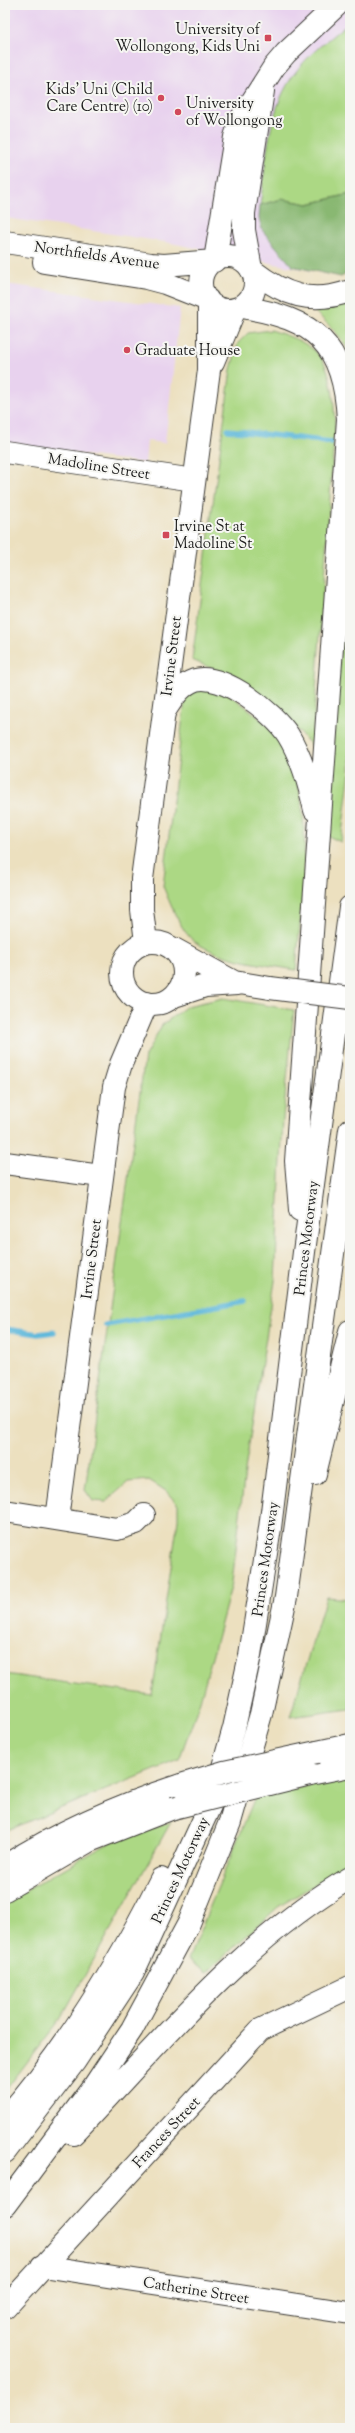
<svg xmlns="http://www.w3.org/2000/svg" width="355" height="2433" viewBox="0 0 355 2433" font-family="'Sorts Mill Goudy',serif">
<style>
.built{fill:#e8d2ee}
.green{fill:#acd884;stroke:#647a50}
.forest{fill:#89b872;stroke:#526a47}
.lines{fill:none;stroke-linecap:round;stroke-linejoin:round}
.stream{stroke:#5cb7da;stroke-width:5.5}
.minor-casing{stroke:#3b3934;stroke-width:24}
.major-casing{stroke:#3b3934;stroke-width:24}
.highway-casing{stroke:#3b3934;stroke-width:24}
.minor{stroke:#fff;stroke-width:22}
.major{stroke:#fff;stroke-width:22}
.highway{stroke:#fff;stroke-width:22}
.major-bridge-casing{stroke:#3b3934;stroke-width:24;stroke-linecap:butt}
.highway-bridge-casing{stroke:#3b3934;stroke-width:24;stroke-linecap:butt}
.major-bridge{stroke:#fff;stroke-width:22}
.highway-bridge{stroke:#fff;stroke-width:22}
.poi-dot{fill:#d1495b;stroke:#f6f6f2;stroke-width:1.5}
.labels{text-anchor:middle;stroke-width:4;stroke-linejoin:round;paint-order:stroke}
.poi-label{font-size:15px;fill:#1c1c1c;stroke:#f6f6f2;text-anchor:start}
.street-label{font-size:15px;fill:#1c1c1c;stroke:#f6f6f2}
</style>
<rect width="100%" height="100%" fill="#f6f6f2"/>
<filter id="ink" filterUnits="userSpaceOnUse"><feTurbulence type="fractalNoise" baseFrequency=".025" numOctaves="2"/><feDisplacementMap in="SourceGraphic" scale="8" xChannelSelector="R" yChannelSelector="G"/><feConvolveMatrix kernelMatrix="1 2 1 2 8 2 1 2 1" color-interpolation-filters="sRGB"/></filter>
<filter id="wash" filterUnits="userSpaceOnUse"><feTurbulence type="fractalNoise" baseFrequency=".012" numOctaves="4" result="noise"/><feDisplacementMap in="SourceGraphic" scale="16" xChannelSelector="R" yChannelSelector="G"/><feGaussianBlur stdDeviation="0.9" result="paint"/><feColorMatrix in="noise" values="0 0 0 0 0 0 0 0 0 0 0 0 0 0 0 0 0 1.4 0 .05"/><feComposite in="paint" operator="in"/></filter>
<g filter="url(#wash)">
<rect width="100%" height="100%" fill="#ece0bf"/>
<path class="built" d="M5 5H350V272L341 277 166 242 5 218Z
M5 284 180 308 165 443 147 441 145 463 5 444Z"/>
<path class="green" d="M350 21V194L308 204 282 199 260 205C267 158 267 107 298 69 312 51 333 36 350 21Z
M350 296V353C339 332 320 316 302 301Z
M271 330C286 335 306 341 318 354 333 370 334 405 335 426L312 746 289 721 239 680 192 660 231 369 238 343 248 333Z
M350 523V770L341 842 326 835Z
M218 686C240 703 276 726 288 753 316 819 301 900 296 970 262 964 224 961 195 942 181 932 169 901 163 886L185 699 191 689Z
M223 998 294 1010 283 1118 275 1281 246 1463 232 1583 200 1701 179 1760 5 1831V1674L152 1695 178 1520V1505L166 1491 149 1480 128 1482 106 1502 93 1501 85 1490 145 1056 162 1025 187 1006Z
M326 1597 350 1599V1709L290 1717Z
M350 1777V1863L278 1907 206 1973 188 1960 255 1797Z
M171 1822 61 2018 5 2091V1902L111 1842Z"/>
<path class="forest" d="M350 194V272L341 277 292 266 262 230 259 218 260 205 282 199 308 204Z"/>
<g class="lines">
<path class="stream" d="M228 430 331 442
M106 1325 245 1301
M5 1329 38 1334 54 1332"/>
</g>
</g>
<g filter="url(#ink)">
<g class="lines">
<defs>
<path id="minor" d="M215 260 235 137 241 119 274 67 286 53 337 5
M251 269 244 230V213L263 91
M5 452 194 480
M5 1163 101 1176
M5 1511 117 1529 136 1523 144 1515
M57 1519 114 1087 121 1064 147 1003
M42 2266 350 2313
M5 2308 260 2030 350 1987"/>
<path id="major" d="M5 242 151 264 164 265 214 261
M201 283a27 27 0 1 1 54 0a27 27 0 1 1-54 0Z
M44 262 146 278 165 283 208 300
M213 362 235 309
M122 973a31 31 0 1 1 62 0a31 31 0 1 1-62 0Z
M146 942 142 910V879L209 370V302
M174 949 234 982 270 988
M174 996 205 986 237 984"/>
<path id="highway" d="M253 271C284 295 311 305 350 291
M242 307C315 319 344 343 348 419L296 1161 300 1210
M164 712C172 700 180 685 195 680 223 672 274 713 288 735 302 758 309 784 315 810
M315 1474 350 1331
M317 1752 350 1745
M310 1774 350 1766
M5 1866C60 1831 119 1805 181 1785
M5 1890 89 1841 173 1808
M5 2119C68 2047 118 1965 161 1879
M73 2134C159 2044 242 1941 350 1878
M5 2152 75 2061 133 1973 215 1795 234 1728 250 1655 270 1528 304 1252 350 907
M5 2205 94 2086 132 2029 189 1923 230 1822 261 1714 286 1597 350 1130"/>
</defs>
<use href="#minor" class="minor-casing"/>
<use href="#major" class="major-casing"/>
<use href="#highway" class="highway-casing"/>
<use href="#minor" class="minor"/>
<use href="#major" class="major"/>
<use href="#highway" class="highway"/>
<defs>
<path id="major-bridge" d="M270 988 350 998"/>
<path id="highway-bridge" d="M181 1785 224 1772 317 1752
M173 1808 310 1774"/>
</defs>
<use href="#major-bridge" class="major-bridge-casing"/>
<use href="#highway-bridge" class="highway-bridge-casing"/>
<use href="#major-bridge" class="major-bridge"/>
<use href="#highway-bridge" class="highway-bridge"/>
</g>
</g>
<g class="poi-dot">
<rect x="264" y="34" width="8" height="8" rx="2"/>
<circle cx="161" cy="98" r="4"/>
<circle cx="178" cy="112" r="4"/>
<circle cx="127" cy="350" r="4"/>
<rect x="162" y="531" width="8" height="8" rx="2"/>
</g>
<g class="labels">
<g class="poi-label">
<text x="260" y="34" text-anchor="end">University of<tspan x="260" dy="17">Wollongong, Kids Uni</tspan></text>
<text x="153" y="94" text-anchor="end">Kids’ Uni (Child<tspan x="153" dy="17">Care Centre) (10)</tspan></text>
<text x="186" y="108">University<tspan x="186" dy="17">of Wollongong</tspan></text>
<text x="135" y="355">Graduate House</text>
<text x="174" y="531">Irvine St at<tspan x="174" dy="17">Madoline St</tspan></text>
</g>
<g class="street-label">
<text transform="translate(97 255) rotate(8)" y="5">Northfields Avenue</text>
<text transform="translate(99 466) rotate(9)" y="5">Madoline Street</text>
<text transform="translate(171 656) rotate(-83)" y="5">Irvine Street</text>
<text transform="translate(306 1238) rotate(-83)" y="5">Princes Motorway</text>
<text transform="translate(91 1259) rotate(-83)" y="5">Irvine Street</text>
<text transform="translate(265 1559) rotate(-82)" y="5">Princes Motorway</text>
<text transform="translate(180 1870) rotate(-65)" y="5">Princes Motorway</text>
<text transform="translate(166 2132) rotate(-47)" y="5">Frances Street</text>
<text transform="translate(196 2290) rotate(9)" y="5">Catherine Street</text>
</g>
</g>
<rect width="355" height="2433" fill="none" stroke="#f6f6f2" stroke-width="20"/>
</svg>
